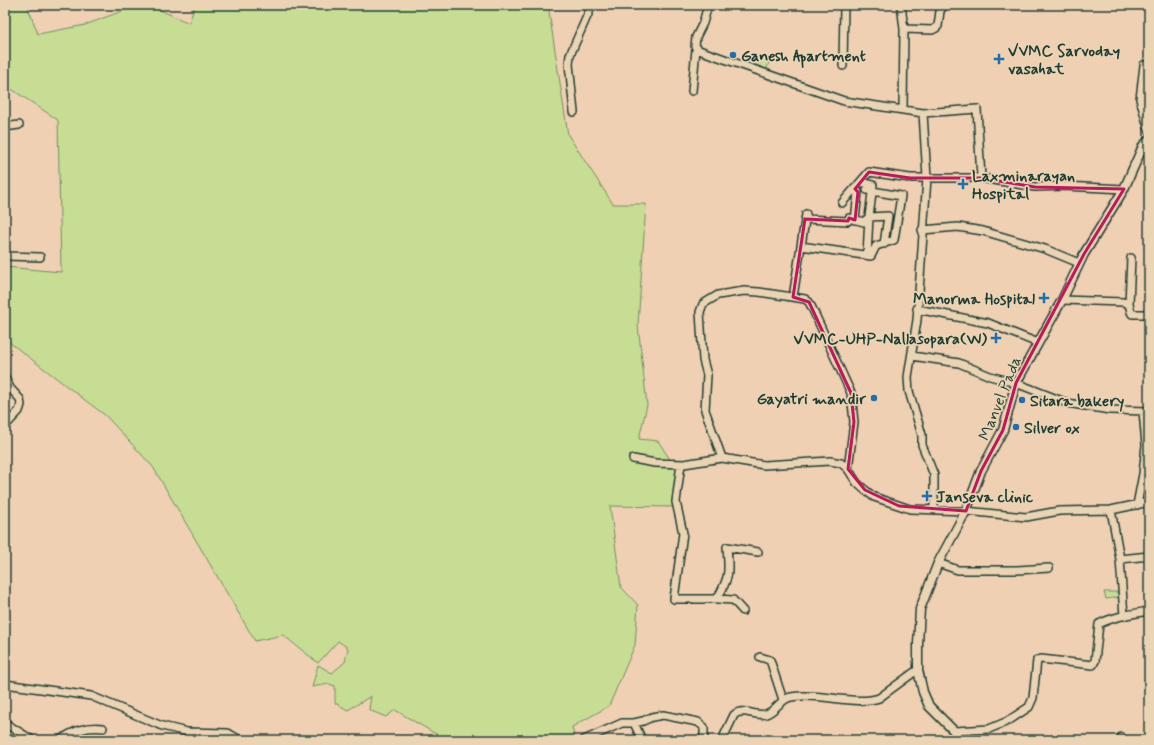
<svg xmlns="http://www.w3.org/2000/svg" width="1154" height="745" viewBox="0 0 1154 745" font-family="Mynerve,sans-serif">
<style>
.green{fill:#c6dd93;stroke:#728d64}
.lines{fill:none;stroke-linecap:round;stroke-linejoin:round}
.minor-casing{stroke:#1f3d34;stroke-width:10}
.major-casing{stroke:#1f3d34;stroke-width:11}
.minor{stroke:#ead4b3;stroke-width:7}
.major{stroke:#ead4b3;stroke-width:8}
.marked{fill:none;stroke:#c2185b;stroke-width:3;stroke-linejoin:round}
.poi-dot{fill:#1f6fb2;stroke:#ead4b3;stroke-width:1.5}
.labels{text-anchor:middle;stroke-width:3.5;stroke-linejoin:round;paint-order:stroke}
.poi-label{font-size:16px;font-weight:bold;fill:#1f3d34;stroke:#ead4b3;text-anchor:start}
.street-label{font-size:16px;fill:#1f3d34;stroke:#ead4b3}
</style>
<rect width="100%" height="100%" fill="#f0d0b3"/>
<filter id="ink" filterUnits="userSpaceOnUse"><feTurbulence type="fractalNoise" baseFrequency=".025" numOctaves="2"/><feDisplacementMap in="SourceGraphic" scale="8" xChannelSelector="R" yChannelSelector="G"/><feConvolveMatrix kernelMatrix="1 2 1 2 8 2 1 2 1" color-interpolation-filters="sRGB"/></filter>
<g filter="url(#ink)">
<path class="green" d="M5 5H27L38 34 85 25 138 5H149L189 23 195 5H548L568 135 613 204H646L638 325 647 405 639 439 658 441 677 470 674 507 610 506 621 587 638 605 635 645 609 706 572 727 575 740H446L395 710 386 717 369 710 371 696 348 710 335 703V686L329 684 312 687 318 665 332 673 345 662 348 648 338 641 318 663 283 635 255 641 153 467 106 416 5 339V267L61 272 58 120 10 88 5 81Z
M754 55 770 60 766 71 752 65Z
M1104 592H1118L1119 597 1106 599Z"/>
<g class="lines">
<defs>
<path id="minor" d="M708 5 703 23 696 37 695 46 699 50 844 101 923 113 927 178 917 320 908 377 909 391 922 435V445L934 475V509
M901 5 904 29 903 109
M904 29 932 30 936 28 938 26 940 11 944 5
M1144 65 1140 99 1149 130
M843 66 844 5
M692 91 696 49
M574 112 569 64 570 55 592 5
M923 113 977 109 981 178
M5 127 19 125
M861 182 873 185 869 217 867 255
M855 189 858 192 855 220
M842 203 869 172 910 178H981L1035 187 1064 186 1124 189
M805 219 848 221 849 218 864 222 869 217 888 216 884 244
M922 230 958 227 983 231 1045 249 1079 263
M801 246 871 256 876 246 894 240 901 196 867 190
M5 256 40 257
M793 297 806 214
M1062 300 1123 302 1129 304 1131 312 1132 314H1149
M1129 304 1131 258
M917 309 988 323 1038 343
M912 356 959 363 990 376 1016 383 1067 403 1110 410 1149 411
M5 377 10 388 20 399 21 405 19 411 5 426
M722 458 705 410 707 375 703 360 700 312 703 304 718 295 744 291 759 292 805 299 809 302 813 310 851 393 854 422 848 469
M633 459 655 463 684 464 722 458 764 465 830 461 841 463 848 469 857 483 865 490 874 497 910 509 966 511 1026 517 1059 511 1111 510 1149 502
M681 464 676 502 683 533 674 599H717C730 577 729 572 727 547L758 552
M1137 505 1143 474 1146 445 1143 411
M1111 510 1120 559 1124 616
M1120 559 1149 556
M938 563 958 570H1017L1049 568
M717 599 733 600 743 611
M760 657 770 660 783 700
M5 684 91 696 162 726 187 732 228 733 240 740
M5 723 32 740
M634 723 642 740
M954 731 989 729 1008 721 1029 707 1033 698 1037 660 1041 659 1093 665 1095 661 1099 624C1114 616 1132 614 1149 611
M60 740C74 731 85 726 103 728
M584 740 622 723H634L643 721 652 717 663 715 698 722 704 727V740
M722 740 734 715C743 707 755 717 766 714 776 711 780 699 791 697 819 692 855 706 879 698L913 673 918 670
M1121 740V737"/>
<path id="major" d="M960 740 954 731 929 706 923 692 918 670V644L920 609 938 563 966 511 981 471 1003 430 1016 383 1062 300 1084 254 1124 189 1143 146 1149 140"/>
</defs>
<use href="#minor" class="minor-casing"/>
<use href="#major" class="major-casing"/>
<use href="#minor" class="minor"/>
<use href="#major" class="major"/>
</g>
</g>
<path class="marked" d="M869 172 910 178H981L1035 187 1124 189 1084 254 1016 383 1003 430 981 471 966 511 899 506 865 490 848 469 854 422 851 393 809 302 793 297 805 219 848 221 849 218 855 220 858 192 855 189Z"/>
<g class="poi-dot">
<circle cx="733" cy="55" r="4"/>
<path d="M997 53h4v4h4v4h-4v4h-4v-4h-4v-4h4z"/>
<path d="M961 178h4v4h4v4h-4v4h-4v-4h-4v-4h4z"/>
<path d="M1042 292h4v4h4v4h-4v4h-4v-4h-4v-4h4z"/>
<path d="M994 332h4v4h4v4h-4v4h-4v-4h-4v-4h4z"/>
<circle cx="874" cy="398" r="4"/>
<circle cx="1022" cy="400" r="4"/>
<circle cx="1016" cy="427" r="4"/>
<path d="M925 490h4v4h4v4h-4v4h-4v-4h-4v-4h4z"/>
</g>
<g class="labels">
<g class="poi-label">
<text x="1008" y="56">VVMC Sarvoday<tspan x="1008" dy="18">vasahat</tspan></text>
<text x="741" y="61">Ganesh Apartment</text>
<text x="972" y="181">Laxminarayan<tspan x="972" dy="18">Hospital</tspan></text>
<text x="1035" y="304" text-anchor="end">Manorma Hospital</text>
<text x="987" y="344" text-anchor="end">VVMC-UHP-Nallasopara(W)</text>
<text x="866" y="404" text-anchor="end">Gayatri mandir</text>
<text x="1030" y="406">Sitara bakery</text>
<text x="1024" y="433">Silver ox</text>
<text x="936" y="502">Janseva clinic</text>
</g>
<g class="street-label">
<text transform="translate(999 398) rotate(-68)" y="6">Manvel Pada</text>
</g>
</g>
<rect width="1154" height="745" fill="none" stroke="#ead4b3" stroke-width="20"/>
<rect x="10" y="10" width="1134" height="725" fill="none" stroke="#1f3d34" stroke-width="1.5" filter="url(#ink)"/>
</svg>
